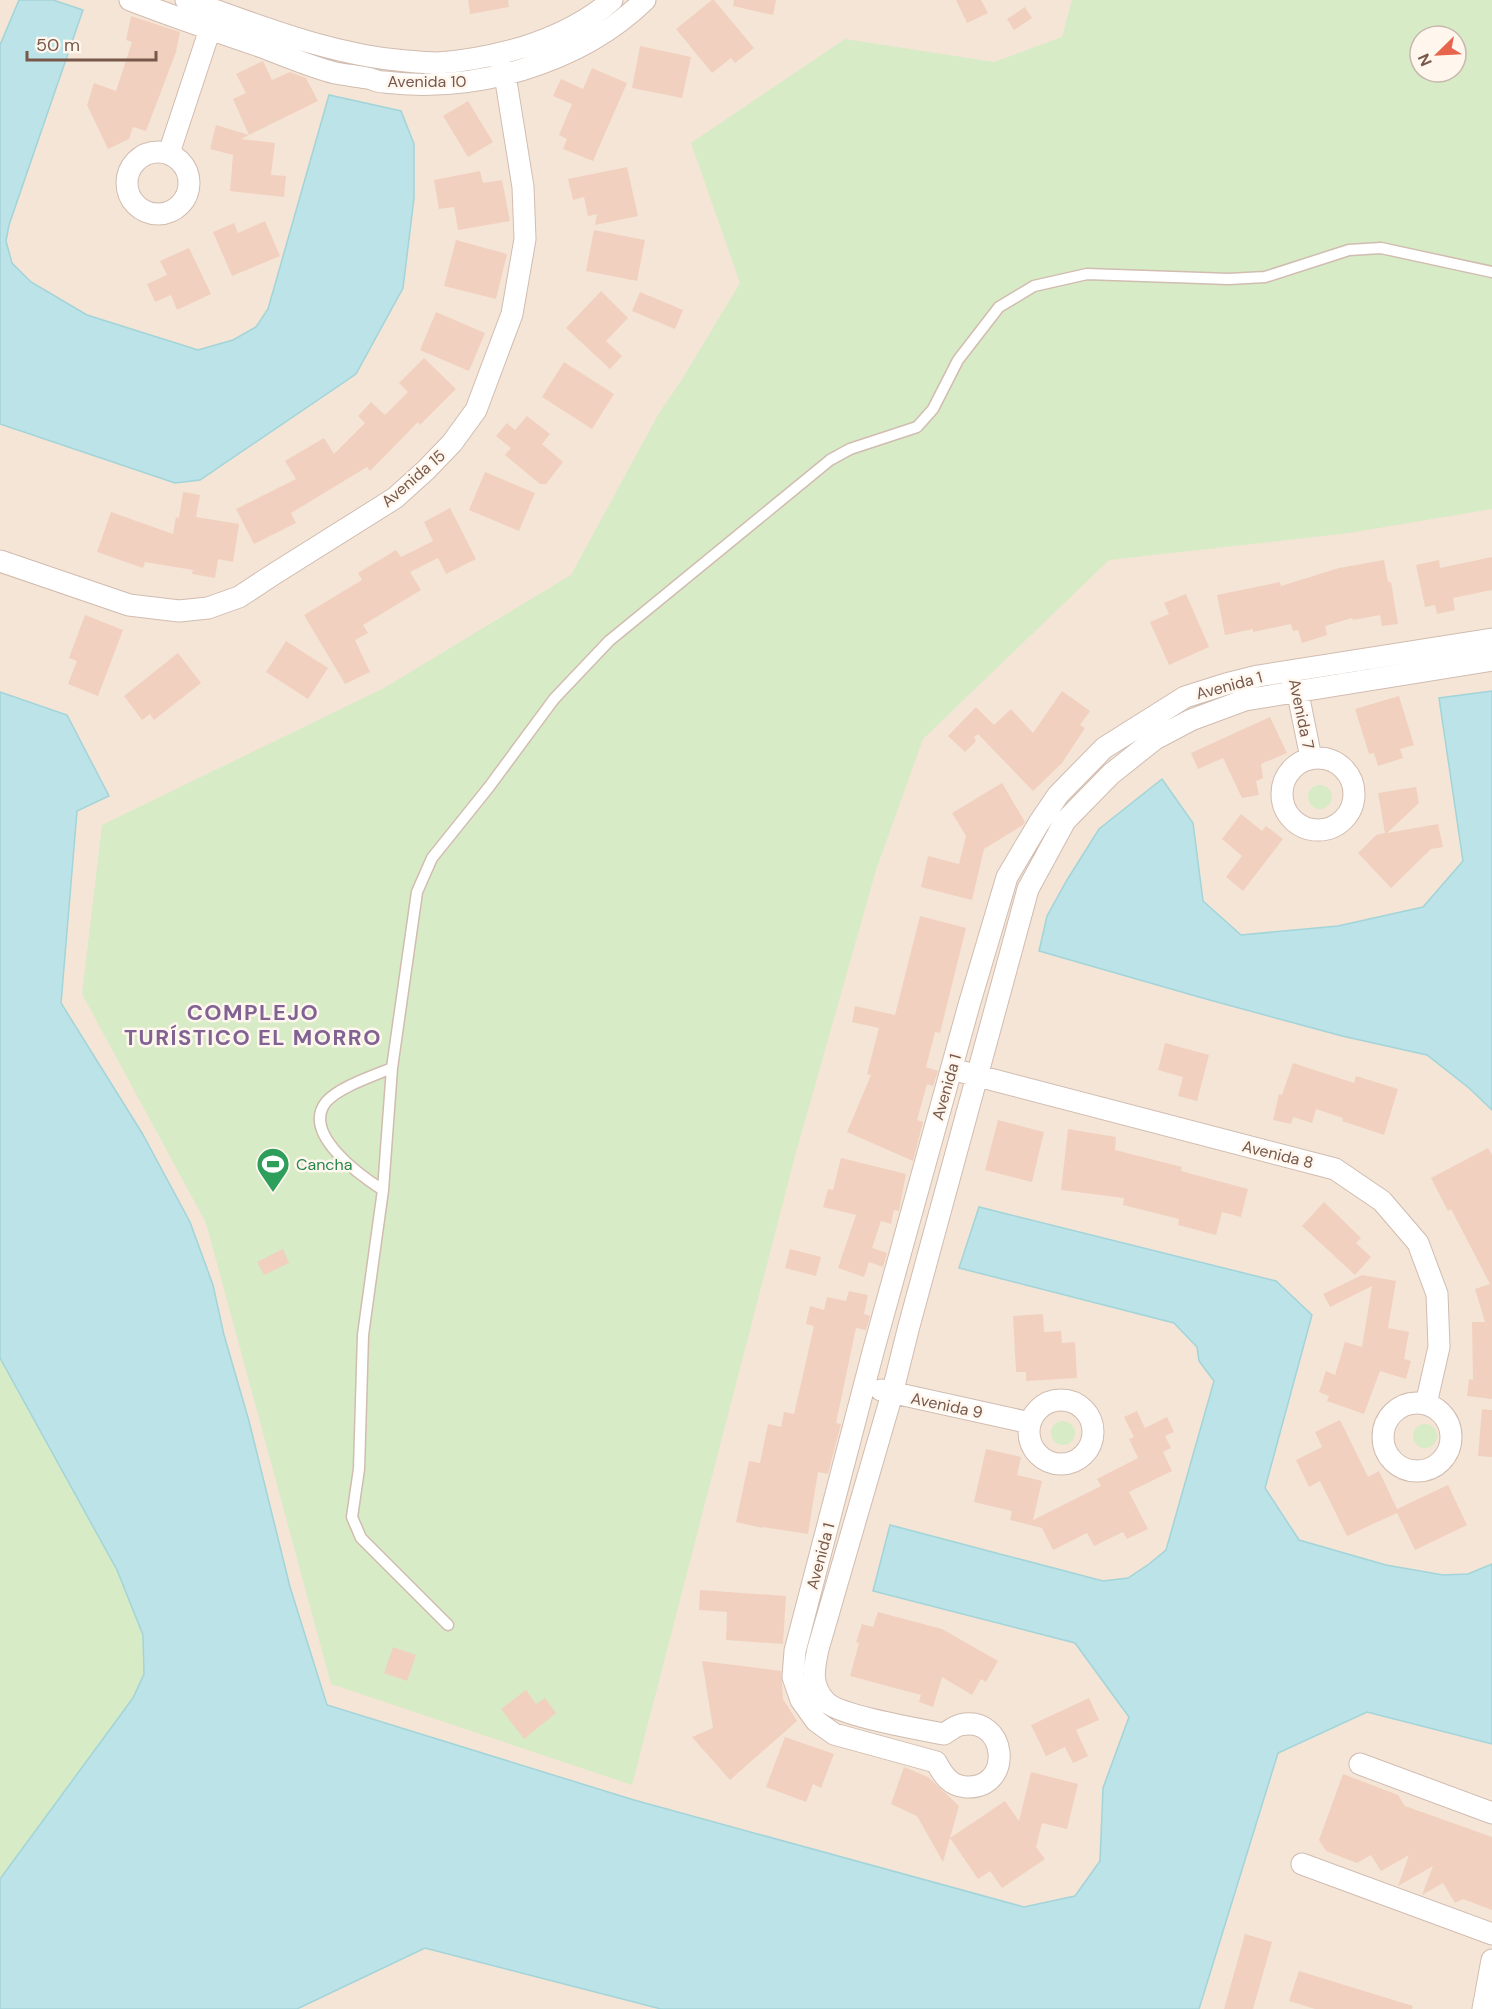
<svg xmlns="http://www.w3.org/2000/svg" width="1492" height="2009" viewBox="0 0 1492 2009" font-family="'DM Sans',sans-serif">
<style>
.residential{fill:#f4e5d6;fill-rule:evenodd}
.green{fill:#d7ebc6;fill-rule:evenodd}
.water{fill:#bce3e7;stroke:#a2d4d9;stroke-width:1.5}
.building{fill:#f2d0bf}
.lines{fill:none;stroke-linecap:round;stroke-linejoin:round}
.lane-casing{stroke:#d1bcb0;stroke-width:13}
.street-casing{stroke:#d1bcb0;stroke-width:23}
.lane{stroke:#fff;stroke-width:10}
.street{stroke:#fff;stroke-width:21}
.labels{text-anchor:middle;stroke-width:5;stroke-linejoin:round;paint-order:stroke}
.street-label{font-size:16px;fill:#77584b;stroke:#fff7ee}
.leisure-label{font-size:16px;fill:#27864d;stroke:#fff7ee;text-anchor:start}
.district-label{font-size:22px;font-weight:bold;letter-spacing:1.5px;fill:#806393;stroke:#fff7ee}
</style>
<rect width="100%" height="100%" fill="#fdf3e8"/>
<path class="residential" d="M0 0H1492V2009H0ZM1420 36H1456V72H1420Z"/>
<path class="green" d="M1072 0H1492V509L1349 533 1109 560 923 739 876 870 795 1156 632 1785 331 1684 206 1223 82 994 102 825 384 688 571 575 659 413 681 381 740 283 691 143 845 39 994 62 1062 37ZM1420 36H1456V72H1420Z
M1308 797a12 12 0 1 1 24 0a12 12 0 1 1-24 0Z
M0 1358 117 1570 143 1636 144 1674 133 1698 0 1879Z
M1051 1433a12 12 0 1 1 24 0a12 12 0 1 1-24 0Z
M1413 1436a12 12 0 1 1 24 0a12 12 0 1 1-24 0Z"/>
<path class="water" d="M19 0H53L83 10 9 225 6 241 12 263 31 282 87 315 198 350 233 340 256 327 268 309 329 95 401 111 414 144V198L403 288 356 374 200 480 175 483 0 424V45Z
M1492 691V1110L1469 1088 1427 1055 1342 1036 1206 999 1039 951 1047 916 1067 880 1099 829 1162 779 1193 823 1203 901 1241 935 1338 926 1423 907 1463 861 1439 698Z
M0 692 67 715 109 796 77 811 61 1003 142 1133 190 1222 213 1285 224 1335 249 1421 290 1587 327 1705 634 1800 1024 1907 1075 1896 1100 1861 1103 1788 1129 1717 1075 1643 873 1591 890 1525 1103 1581 1128 1578 1149 1564 1166 1550 1214 1381 1199 1361 1197 1347 1174 1323 959 1268 979 1207 1276 1281 1312 1315 1265 1488 1299 1540 1386 1565 1443 1575 1468 1574 1492 1564V1744L1367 1712 1278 1753 1199 2009H661L425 1948 297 2009H0V1879L133 1698 144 1674 143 1635 117 1570 0 1358Z"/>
<path class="building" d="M468 0H508L509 7 470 14Z
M712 0H714L754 48 735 63 731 58 712 73 676 29Z
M734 0H776L773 15 733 6Z
M956 0H981L988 13 967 23Z
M1025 7 1032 18 1014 30 1007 19Z
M131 16 180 32 176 52 146 131 133 127 129 139 108 149 87 105 94 83 116 91 132 42 126 40Z
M640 46 691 57 682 98 632 88Z
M263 61 272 80 290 72 306 78 318 101 249 135 233 99 246 93 236 74Z
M592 68 627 83 593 161 563 149 567 139 559 135 572 104 553 96 561 79 583 89Z
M468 101 493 142 468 157 443 116Z
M216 125 249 135 241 139 275 143 271 175 286 176 284 197 230 191 233 155 210 149Z
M627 167 638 216 595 225 597 214 588 216 584 197 573 200 568 179Z
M480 171 483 183 502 180 510 221 458 230 454 207 439 209 434 180Z
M265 221 280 256 232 276 213 232 234 223 238 233Z
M594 230 645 240 637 281 586 271Z
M456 240 507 254 496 299 444 286Z
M189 248 211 294 177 310 171 295 155 302 147 284 167 275 160 261Z
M601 291 628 318 606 341 622 356 610 369 566 328Z
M640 292 683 310 675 329 632 311Z
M436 312 485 333 469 371 420 350Z
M424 358 456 389 420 425 418 422 370 471 367 467 291 513 296 523 254 544 236 509 296 479 285 461 324 438 334 454 365 423 358 416 371 402 385 415 408 392 399 383Z
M564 362 614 394 592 429 542 397Z
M527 416 550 434 542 444 563 462 546 484H540L505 455 511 448 496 436 507 423 515 430Z
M485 472 535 493 519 531 469 510Z
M183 492 200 495 196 517 239 524 233 562 218 559 215 578 192 574 193 570 145 562 143 568 97 552 111 512 173 534 176 517 179 518Z
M450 508 476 559 446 574 438 558 410 572 421 590 363 625 368 633 355 640 370 672 345 684 304 615 362 580 358 573 396 550 401 557 433 541 424 522Z
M1492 557V590L1453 598 1455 610 1437 614 1435 605 1425 607 1416 565 1439 560 1440 568Z
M1384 560 1388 582H1391L1398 624 1382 626 1380 615 1353 620 1352 618 1325 626 1327 635 1302 643 1298 630 1293 631 1291 624 1253 632V629L1225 635 1217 595 1280 582 1281 586 1339 568Z
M1186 594 1209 647 1169 665 1150 622 1169 614 1164 603Z
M85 615 123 630 98 696 68 684 77 661 69 658Z
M286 641 328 668 308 699 266 672Z
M178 653 201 683 154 720 150 714 142 720 124 696Z
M1062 691 1090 711 1080 725 1085 728 1062 763 1033 791 978 734 974 737 976 741 965 752 948 736 976 707 994 725 1011 709 1033 733Z
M1399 696 1414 745 1400 749 1403 758 1378 766 1374 753 1369 754 1355 709Z
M1270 717 1287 753 1261 764 1263 778 1256 781 1259 795 1242 798 1223 758 1198 769 1191 753Z
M1002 783 1025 822 1023 825 984 849 972 900 921 887 928 856 959 864 966 836 952 813Z
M1416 787 1419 803 1387 833 1438 824 1443 847 1431 849 1391 888 1358 853 1376 835 1385 833 1378 793Z
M1241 814 1262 831 1266 826 1283 839 1243 891 1226 877 1242 856 1222 839Z
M920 916 966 928 940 1033 935 1032 926 1067 938 1071 933 1086 927 1084 917 1120 923 1122 913 1161 847 1132 871 1075 867 1074 879 1028 852 1022 855 1006 895 1015Z
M1165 1043 1209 1055 1197 1101 1178 1096 1183 1077 1158 1070Z
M1293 1063 1354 1083 1356 1076 1398 1089 1384 1135 1342 1121 1343 1118 1316 1109 1312 1123 1293 1117 1291 1124 1273 1120 1279 1094 1282 1095Z
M998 1120 1044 1132 1032 1182 985 1170Z
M1068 1129 1116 1137 1115 1150 1182 1167 1181 1171 1248 1189 1241 1217 1222 1212 1216 1235 1178 1225 1179 1219 1123 1205 1124 1198 1061 1190Z
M1488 1148 1492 1155V1399L1467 1396 1469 1379 1473 1380 1472 1322H1485L1475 1289 1490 1284 1451 1209 1448 1211 1431 1178Z
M841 1158 906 1174 899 1211 894 1210 891 1224 881 1221 872 1248 887 1253 883 1267 869 1262 864 1277 838 1268 856 1215 823 1207 828 1189 833 1190Z
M1324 1202 1361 1238 1356 1243 1371 1257 1355 1275 1302 1226Z
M283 1249 289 1263 264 1275 257 1262Z
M790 1249 821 1257 816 1276 785 1268Z
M1362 1275 1396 1281 1388 1328 1409 1332 1404 1359 1411 1361 1406 1379 1380 1371 1364 1414 1327 1401 1329 1396 1319 1392 1326 1371 1335 1375 1345 1342 1362 1347 1372 1286 1330 1307 1323 1294Z
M849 1291 868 1295 864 1314 870 1316 866 1330 856 1328 836 1423 841 1424 828 1474 818 1472 808 1534 762 1527V1528L736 1522 749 1461 760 1463 768 1424 781 1427 784 1412 794 1414 814 1326 806 1324 810 1306 824 1310 827 1297 846 1301Z
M1043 1314 1044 1332 1061 1331 1062 1343 1075 1342 1077 1378 1026 1381V1372H1016L1013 1316Z
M1482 1409 1492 1410V1457L1478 1456Z
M1137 1411 1145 1428 1167 1417 1174 1432 1165 1436 1171 1448 1163 1452 1172 1471 1129 1492 1148 1529 1127 1539 1123 1532 1094 1546 1087 1533 1053 1550 1042 1528 1010 1520 1012 1511 974 1502 986 1449 1021 1457 1017 1475 1042 1481 1033 1520 1101 1486 1097 1479 1138 1458 1129 1439 1134 1437 1124 1417Z
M1340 1420 1368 1477 1379 1471 1397 1509 1448 1485 1467 1525 1415 1550 1397 1513 1347 1536 1320 1481 1309 1487 1296 1460 1322 1447 1315 1432Z
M700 1590 786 1596 783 1644 726 1640 727 1612 699 1610Z
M878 1612 942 1629 998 1661 986 1682 981 1679 972 1695 942 1677 933 1707 919 1702 921 1695 850 1676 859 1643 856 1642 862 1624 873 1627Z
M393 1647 416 1655 407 1681 384 1673Z
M702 1661 781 1671 783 1699 797 1721 730 1780 692 1737 713 1728Z
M526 1690 536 1704 545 1698 556 1713 524 1739 501 1709Z
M1089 1698 1099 1720 1076 1730 1088 1756 1073 1763 1065 1747 1046 1756 1031 1725Z
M785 1737 834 1754 821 1788 813 1784 806 1802 766 1787Z
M904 1767 928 1777 959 1806 943 1862 917 1816 891 1804Z
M1031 1772 1078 1784 1067 1829 1042 1823 1036 1847 1045 1859 1002 1888 990 1871 978 1879 950 1838 1005 1801 1019 1821Z
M1343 1774 1398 1795 1405 1806 1492 1837V1910L1463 1899 1455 1903 1443 1883 1422 1895 1433 1866 1398 1886 1409 1855 1381 1871 1371 1855 1357 1863 1326 1851 1319 1840Z
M1245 1934 1272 1942 1253 2009H1224Z
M1299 1971 1413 2006 1412 2009H1315L1289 2001Z"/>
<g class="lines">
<defs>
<path id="lane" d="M383 1190C361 1176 301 1134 326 1102 339 1087 373 1076 392 1068
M448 1625 361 1538 352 1517 359 1469 363 1335 383 1190 392 1068 417 892 432 858 489 787 554 699 609 641 830 460 850 449 917 427 933 409 958 360 999 307 1034 286 1087 274 1229 279 1265 277 1349 250 1381 248 1492 272"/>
<path id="street" d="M130 0C174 17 218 32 262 47 286 56 311 67 335 73 346 75 356 76 367 78 373 79 378 82 384 82 475 93 579 64 645 0
M186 0C258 25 330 55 406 61 417 62 428 63 438 63 467 61 496 55 524 47 555 37 587 22 612 0
M127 183a31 31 0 1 1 62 0a31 31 0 1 1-62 0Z
M169 153 214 17
M0 561 129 605 179 611 208 608 239 597 274 574 395 498 426 470 452 443 476 410 512 314 525 239 523 187 505 75 499 54
M1492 639 1258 676 1226 684 1185 697 1104 748 1058 795 1039 823 1007 877 969 1005 873 1352 795 1651 793 1677 801 1700 816 1721 834 1734 936 1762C943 1775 950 1786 966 1787 1015 1789 1007 1714 960 1725 955 1726 949 1731 944 1734 922 1730 837 1715 825 1701 810 1685 814 1668 818 1649L892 1394 909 1326 1028 889 1065 821 1111 774 1155 739 1191 720 1245 700 1492 660
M1295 679 1311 758
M1282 794a36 36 0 1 1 72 0a36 36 0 1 1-72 0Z
M963 1072 1335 1169 1382 1201 1418 1243 1437 1294 1439 1347 1426 1404
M881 1390 1030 1423
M1029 1432a32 32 0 1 1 64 0a32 32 0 1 1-64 0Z
M1383 1437a34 34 0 1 1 68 0a34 34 0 1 1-68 0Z
M1360 1764 1492 1813
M1302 1864 1492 1934
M1483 2009 1492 1960"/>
</defs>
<use href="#lane" class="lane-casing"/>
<use href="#street" class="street-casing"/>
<use href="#lane" class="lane"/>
<use href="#street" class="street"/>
</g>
<defs>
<symbol id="stadium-pin" viewBox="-11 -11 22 30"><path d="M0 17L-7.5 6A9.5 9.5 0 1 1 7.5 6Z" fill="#2e9e5b" stroke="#fff7ee"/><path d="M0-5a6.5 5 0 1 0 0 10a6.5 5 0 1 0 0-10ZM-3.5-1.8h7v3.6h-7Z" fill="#fff"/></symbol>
</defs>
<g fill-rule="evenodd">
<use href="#stadium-pin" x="254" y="1145" width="38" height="52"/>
</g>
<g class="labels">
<g class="street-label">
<text x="427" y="87">Avenida 10</text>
<text transform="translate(413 478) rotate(-41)" y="6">Avenida 15</text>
<text transform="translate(1229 685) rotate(-15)" y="6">Avenida 1</text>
<text transform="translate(1302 714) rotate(78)" y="6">Avenida 7</text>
<text transform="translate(946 1087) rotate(-74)" y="6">Avenida 1</text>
<text transform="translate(1278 1154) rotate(14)" y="6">Avenida 8</text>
<text transform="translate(947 1405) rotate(12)" y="6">Avenida 9</text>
<text transform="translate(820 1556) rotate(-75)" y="6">Avenida 1</text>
</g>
<g class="leisure-label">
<text x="296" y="1170">Cancha</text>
</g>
<g class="district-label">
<text x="253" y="1020">COMPLEJO<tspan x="253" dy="25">TURÍSTICO EL MORRO</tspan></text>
</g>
</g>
<g transform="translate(1438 54) rotate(246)"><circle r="28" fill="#fff7ee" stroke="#c9b7ad" stroke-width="1.5"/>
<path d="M0-4.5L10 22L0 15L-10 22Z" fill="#e7654d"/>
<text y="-9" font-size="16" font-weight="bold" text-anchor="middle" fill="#77584b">N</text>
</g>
<path d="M27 51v9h129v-9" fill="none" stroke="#77584b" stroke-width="3"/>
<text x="36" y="51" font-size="18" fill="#77584b" stroke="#fff7ee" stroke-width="4.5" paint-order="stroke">50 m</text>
</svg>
